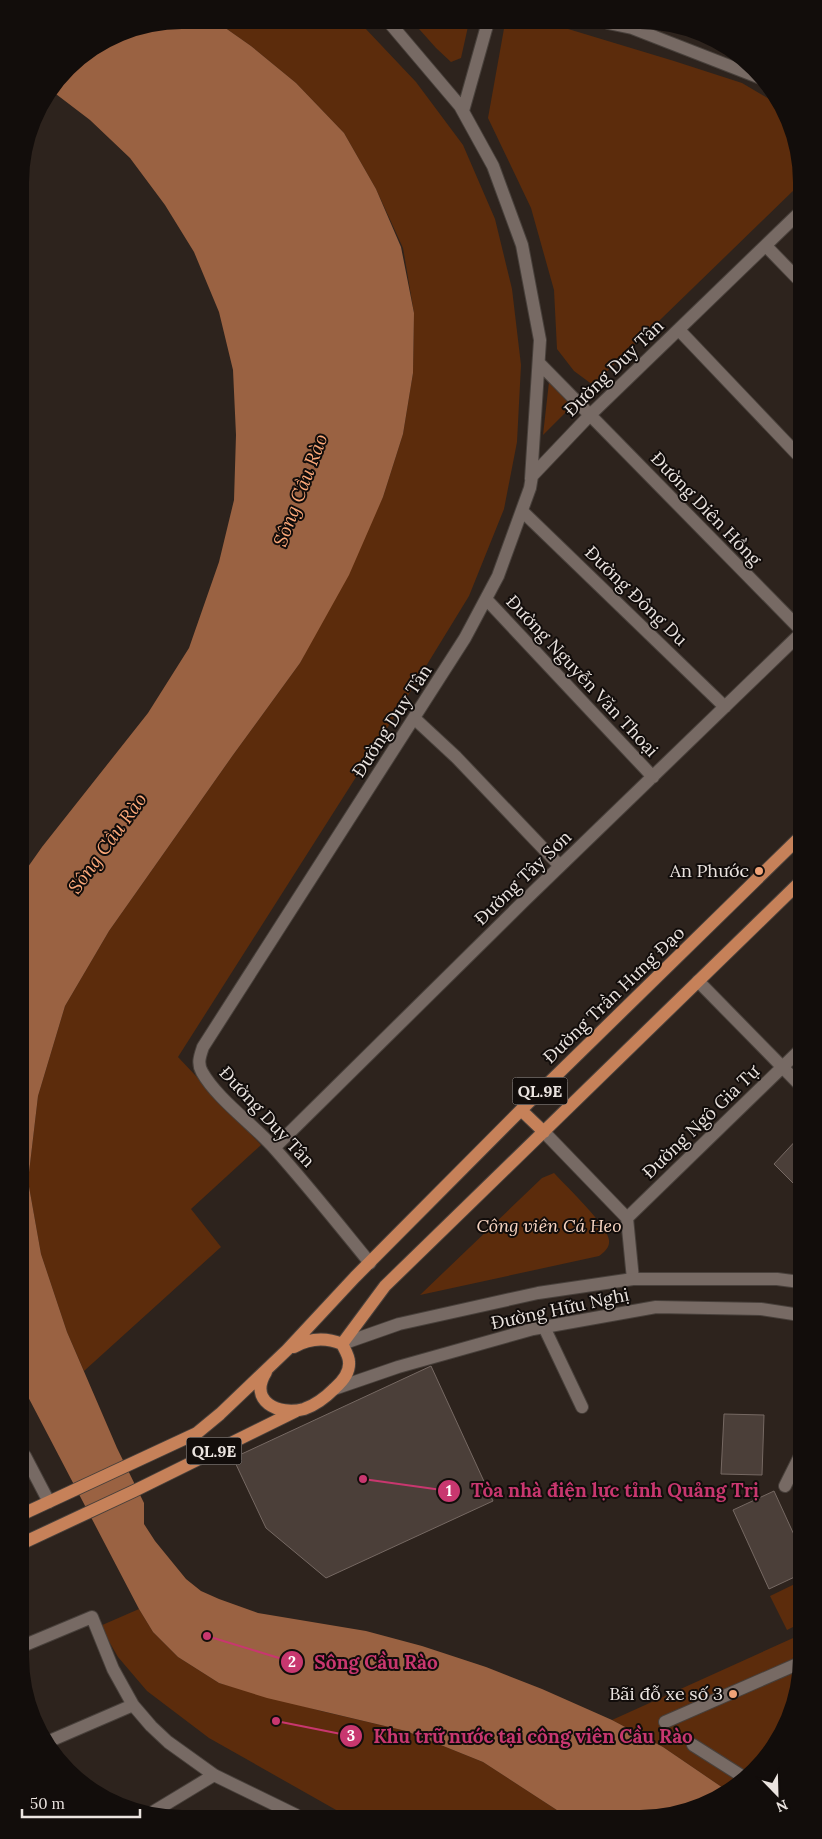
<svg xmlns="http://www.w3.org/2000/svg" width="822" height="1839" viewBox="0 0 822 1839" font-family="Lora,serif">
<style>
.green{fill:#5c2c0c}
.water{fill:#9a6242}
.building{fill:#4b3f39;stroke:#766963}
.lines{fill:none;stroke-linecap:round;stroke-linejoin:round}
.minor-casing{stroke:#48403b;stroke-width:14}
.secondary-casing{stroke:#48403b;stroke-width:14}
.primary-casing{stroke:#48403b;stroke-width:14}
.minor{stroke:#776a64;stroke-width:12}
.secondary{stroke:#776a64;stroke-width:12}
.primary{stroke:#c68159;stroke-width:12}
.poi-dot{fill:#efa378;stroke:#120d0b;stroke-width:2}
.labels{text-anchor:middle;stroke-width:4;stroke-linejoin:round;paint-order:stroke}
.shield{fill:#120d0b;stroke:#aaa4a0;stroke-width:1}
.shield-label{font-size:16px;font-weight:bold;fill:#ebe4e0}
.street-label{font-size:18px;fill:#ebe4e0;stroke:#120d0b}
.poi-label{font-size:18px;fill:#ebe4e0;stroke:#120d0b;text-anchor:end}
.park-label{font-size:18px;font-style:italic;fill:#f8d5c2;stroke:#120d0b}
.water-label{font-size:19px;font-style:italic;fill:#fda97a;stroke:#120d0b}
.leader{fill:none;stroke:#c8376f;stroke-width:2}
.callout-dot{fill:#c8376f;stroke:#120d0b;stroke-width:2}
.mark-label{font-size:15px;text-anchor:middle;font-weight:bold;fill:#fff}
.callout-label{font-size:19px;text-anchor:middle;font-weight:bold;fill:#c8376f;stroke:#120d0b;stroke-width:4;stroke-linejoin:round;paint-order:stroke}
</style>
<rect width="100%" height="100%" fill="#2d231d"/>
<path class="green" d="M214 20 355 21 364 27 416 82 463 145 495 219 512 289 521 365 517 442 504 509 469 596 412 689 178 1057 261 1145 191 1209 221 1247 84 1371 67 1332 41 1254 28 1181 38 1096 65 1006 109 931 233 755 300 663 383 497 403 434 413 373 414 313 403 248 376 189 344 133 296 83 251 46Z
M412 21 469 22 461 58 451 62 436 48Z
M506 22H545L674 61 742 83 781 106 796 140 797 187 593 385 574 371 557 349 554 290 531 208 488 118 505 23Z
M549 382 572 406 543 435Z
M554 1173C565 1185 608 1226 609 1240 610 1248 604 1252 599 1256L420 1295 542 1178Z
M801 1581V1623L787 1630 770 1596Z
M139 1609 153 1632 178 1657 219 1683 321 1711 406 1731 483 1762 563 1814 345 1815 209 1738 147 1691 118 1657 100 1626Z
M802 1634C802 1646 803 1658 801 1669 794 1722 772 1760 729 1792L663 1747 612 1720Z"/>
<path class="water" d="M182 20H214L251 46 296 83 344 133 376 189 401 247 414 313 413 373 403 434 383 497 349 575 300 663 233 755 109 931 65 1006 38 1096 28 1181 41 1254 67 1332 117 1448 144 1503V1524L155 1541 186 1579 201 1591 219 1599 258 1613 366 1631 422 1646 486 1667 542 1689 612 1720 663 1747 729 1792 682 1813 563 1814 483 1762 406 1731 267 1698 219 1683 178 1657 153 1632 139 1609 25 1391 23 874 42 847 148 713 189 648 219 562 234 500 236 435 233 370 219 312 194 252 165 205 130 158 90 120 52 91 75 60 120 32Z"/>
<path class="building" d="M800 1136V1190L774 1164Z
M431 1366 493 1501 326 1578 266 1528 233 1458Z
M724 1414 764 1415 762 1475 721 1474Z
M774 1491 801 1550V1574L769 1589 733 1510Z"/>
<g class="lines">
<defs>
<path id="minor" d="M388 21 460 106 493 166 522 245 540 340 531 479
M608 23 632 28
M634 23 632 28 763 79
M463 111 488 22
M766 246 797 278
M679 330 797 454
M539 363 798 627
M522 511 725 707
M486 599 653 777
M414 718 456 757 560 866
M698 981 800 1085
M544 1132 627 1218 633 1279
M274 1148 525 900 798 636
M627 1218 800 1050
M370 1263C339 1225 308 1186 275 1149 254 1125 217 1099 202 1072 197 1063 200 1056 203 1047L465 638 498 576 530 488 532 476 590 415 797 215
M544 1327 582 1407
M25 1456 49 1502
M785 1486 801 1454
M25 1645 92 1617 113 1669 133 1705 151 1726 168 1742 214 1775 296 1815
M665 1722 802 1662
M45 1743 133 1705
M693 1745 745 1778
M148 1815 214 1775"/>
<path id="secondary" d="M342 1344 399 1324 538 1293 633 1279H777L800 1282
M334 1389 398 1367 533 1329 656 1307 761 1309 800 1315"/>
<path id="primary" d="M521 1110 544 1132
M342 1344 385 1286 799 883
M266 1372C248 1401 278 1416 304 1409 316 1405 326 1397 335 1388 343 1381 350 1373 349 1362 349 1356 345 1350 342 1344 325 1337 310 1338 294 1347
M25 1513 197 1433 220 1414 287 1350 355 1277 521 1110 799 838
M25 1542 134 1491 296 1411"/>
</defs>
<use href="#minor" class="minor-casing"/>
<use href="#secondary" class="secondary-casing"/>
<use href="#primary" class="primary-casing"/>
<use href="#minor" class="minor"/>
<use href="#secondary" class="secondary"/>
<use href="#primary" class="primary"/>
</g>
<g class="poi-dot">
<circle cx="759" cy="871" r="5"/>
<circle cx="733" cy="1694" r="5"/>
</g>
<g class="labels">
<g class="shield">
<rect x="512.5" y="1077.5" width="55" height="27" rx="4"/>
<rect x="186.5" y="1437.5" width="55" height="27" rx="4"/>
</g>
<g class="shield-label">
<text x="540" y="1097">QL.9E</text>
<text x="214" y="1457">QL.9E</text>
</g>
<g class="street-label">
<text transform="translate(614 368) rotate(-44)" y="6">Đường Duy Tân</text>
<text transform="translate(706 509) rotate(46)" y="6">Đường Diên Hồng</text>
<text transform="translate(636 596) rotate(44)" y="6">Đường Đông Du</text>
<text transform="translate(582 676) rotate(47)" y="6">Đường Nguyễn Văn Thoại</text>
<text transform="translate(392 721) rotate(-57)" y="6">Đường Duy Tân</text>
<text transform="translate(523 878) rotate(-44)" y="6">Đường Tây Sơn</text>
<text transform="translate(614 995) rotate(-44)" y="6">Đường Trần Hưng Đạo</text>
<text transform="translate(267 1117) rotate(47)" y="6">Đường Duy Tân</text>
<text transform="translate(701 1122) rotate(-44)" y="6">Đường Ngô Gia Tự</text>
<text transform="translate(560 1309) rotate(-12)" y="6">Đường Hữu Nghị</text>
</g>
<g class="poi-label">
<text x="749" y="877">An Phước</text>
<text x="723" y="1700">Bãi đỗ xe số 3</text>
</g>
<g class="park-label">
<text x="549" y="1232">Công viên Cá Heo</text>
</g>
<g class="water-label">
<text transform="translate(300 490) rotate(-69)" y="7">Sông Cầu Rào</text>
<text transform="translate(107 843) rotate(-54)" y="7">Sông Cầu Rào</text>
</g>
</g>
<path d="M0 0H822V1839H0ZM182 29H640A153 153 0 0 1 793 182V1657A153 153 0 0 1 640 1810H182A153 153 0 0 1 29 1657V182A153 153 0 0 1 182 29Z" fill="#120d0b" fill-rule="evenodd"/>
<path class="leader" d="M363 1479L449 1491M207 1636L292 1662M276 1721L351 1736"/>
<g class="callout-dot">
<circle cx="363" cy="1479" r="5"/>
<circle cx="207" cy="1636" r="5"/>
<circle cx="276" cy="1721" r="5"/>
<circle cx="449" cy="1491" r="12"/>
<circle cx="292" cy="1662" r="12"/>
<circle cx="351" cy="1736" r="12"/>
</g>
<g class="mark-label">
<text x="449" y="1496">1</text>
<text x="292" y="1667">2</text>
<text x="351" y="1741">3</text>
</g>
<g class="callout-label">
<text x="615" y="1497">Tòa nhà điện lực tỉnh Quảng Trị</text>
<text x="376" y="1669">Sông Cầu Rào</text>
<text x="533" y="1743">Khu trữ nước tại công viên Cầu Rào</text>
</g>
<g transform="translate(777 1794) rotate(157)" stroke="#120d0b" stroke-width="4" paint-order="stroke">
<path d="M0-4L9 19L0 12L-9 19Z" fill="#ebe4e0"/>
<text y="-8" font-size="14" font-weight="bold" text-anchor="middle" fill="#ebe4e0">N</text>
</g>
<path d="M22 1809v8h118v-8" fill="none" stroke="#ebe4e0" stroke-width="2.5"/>
<text x="30" y="1809" font-size="15" fill="#ebe4e0" stroke="#120d0b" stroke-width="4" paint-order="stroke">50 m</text>
</svg>
